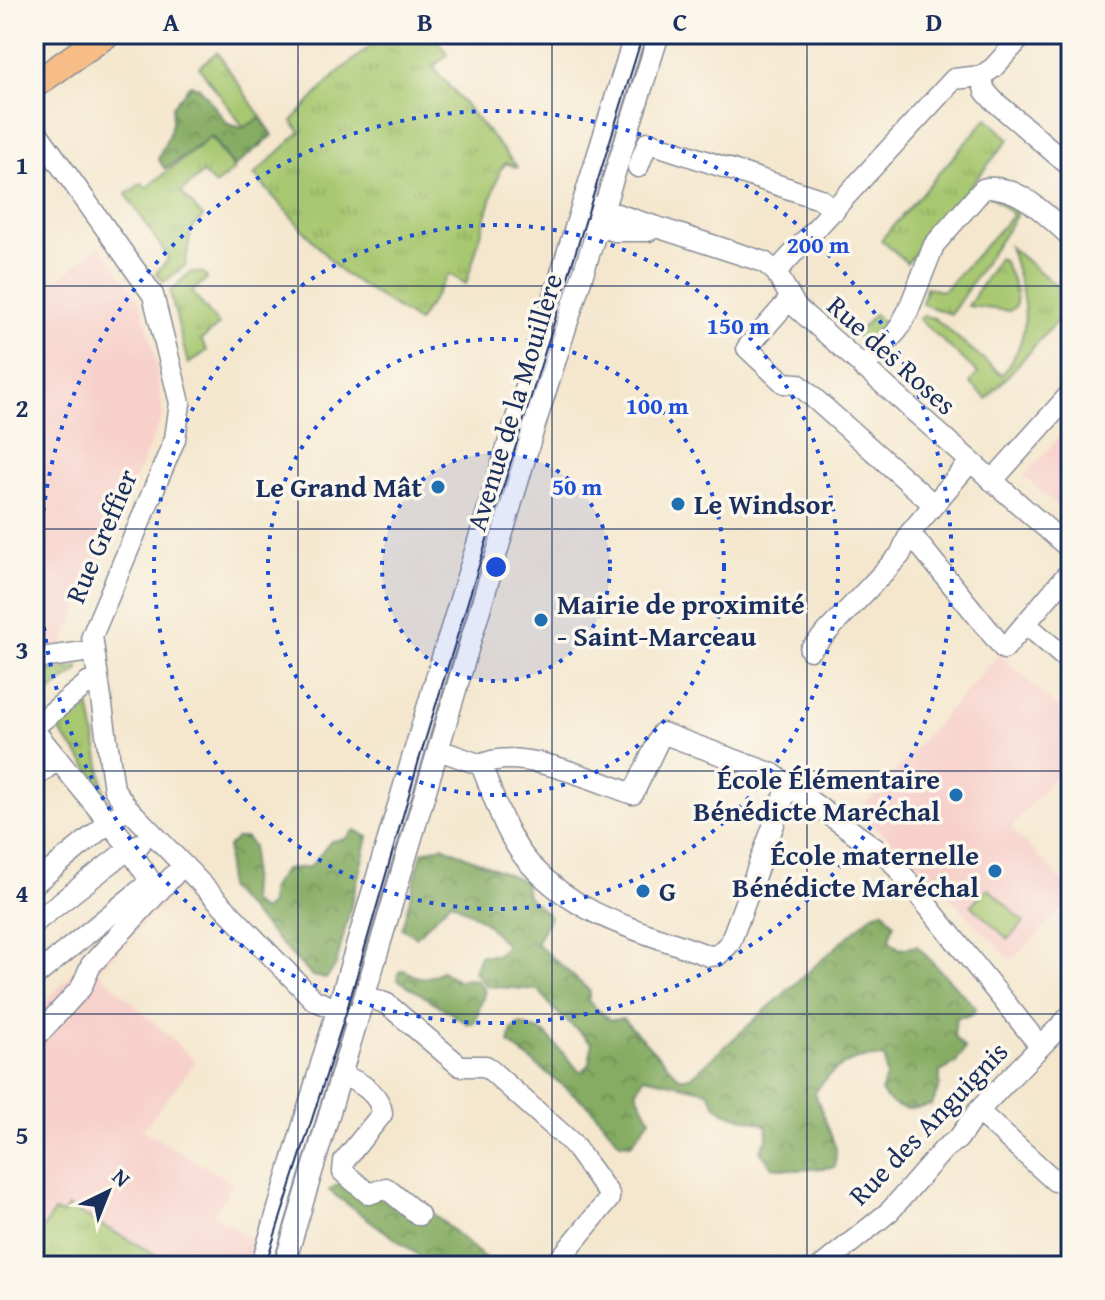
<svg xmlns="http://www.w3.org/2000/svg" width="1105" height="1300" viewBox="0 0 1105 1300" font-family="'Gentium Book Plus',serif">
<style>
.built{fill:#f7d0ca}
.grass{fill:url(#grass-tufts);stroke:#617b66;stroke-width:2}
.forest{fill:url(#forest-crowns);stroke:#506e60;stroke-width:2}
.park{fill:url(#park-crowns);stroke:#617b66;stroke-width:2}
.garden{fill:#a7c76f;stroke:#617b66;stroke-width:2}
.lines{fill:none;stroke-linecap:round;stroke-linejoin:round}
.minor-casing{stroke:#888b96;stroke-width:23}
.major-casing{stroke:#888b96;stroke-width:29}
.minor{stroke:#fff;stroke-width:20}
.major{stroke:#f6be86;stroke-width:26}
.tram{stroke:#1b2f5e;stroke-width:2}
.grid{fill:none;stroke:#1b2f5e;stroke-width:2;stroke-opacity:0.55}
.ring{fill:none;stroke:#1d4ed8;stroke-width:4;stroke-dasharray:4 8}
.poi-dot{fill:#1f6fb2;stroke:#fbf7ec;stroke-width:3}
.labels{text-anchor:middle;stroke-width:7;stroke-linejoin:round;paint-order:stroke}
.street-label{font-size:28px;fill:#1b2f5e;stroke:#fbf7ec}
.poi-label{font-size:28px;font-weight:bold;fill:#1b2f5e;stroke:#fbf7ec;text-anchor:end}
.centre{fill:#1d4ed8;stroke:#fbf7ec;stroke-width:4}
.ring-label{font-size:24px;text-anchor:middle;font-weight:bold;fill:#1d4ed8;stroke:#fbf7ec;stroke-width:7;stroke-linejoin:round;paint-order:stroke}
.neatline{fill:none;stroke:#1b2f5e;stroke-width:3}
.grid-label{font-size:26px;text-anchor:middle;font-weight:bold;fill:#1b2f5e}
</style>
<defs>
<pattern id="grass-tufts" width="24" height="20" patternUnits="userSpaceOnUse" patternTransform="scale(2)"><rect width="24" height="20" fill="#a7c76f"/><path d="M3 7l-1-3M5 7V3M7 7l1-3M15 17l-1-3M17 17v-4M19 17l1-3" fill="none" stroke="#8fab63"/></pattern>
<pattern id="forest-crowns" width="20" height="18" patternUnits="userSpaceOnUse" patternTransform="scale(2)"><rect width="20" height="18" fill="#85ac62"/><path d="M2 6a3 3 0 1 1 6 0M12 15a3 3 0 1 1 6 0" fill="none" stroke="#6c8c54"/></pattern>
<pattern id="park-crowns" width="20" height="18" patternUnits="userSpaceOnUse" patternTransform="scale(2)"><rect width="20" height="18" fill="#a7c76f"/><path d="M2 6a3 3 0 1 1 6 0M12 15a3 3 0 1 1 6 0" fill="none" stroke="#8fab63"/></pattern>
</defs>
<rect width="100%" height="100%" fill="#fbf7ec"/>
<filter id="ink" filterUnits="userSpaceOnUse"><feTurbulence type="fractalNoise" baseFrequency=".0125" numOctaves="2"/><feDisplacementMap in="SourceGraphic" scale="16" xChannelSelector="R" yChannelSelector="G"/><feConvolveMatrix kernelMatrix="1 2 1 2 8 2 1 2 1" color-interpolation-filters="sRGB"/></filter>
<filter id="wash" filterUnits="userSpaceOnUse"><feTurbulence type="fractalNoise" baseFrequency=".006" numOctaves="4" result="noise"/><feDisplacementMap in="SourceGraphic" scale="32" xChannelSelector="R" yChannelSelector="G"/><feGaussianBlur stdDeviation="1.8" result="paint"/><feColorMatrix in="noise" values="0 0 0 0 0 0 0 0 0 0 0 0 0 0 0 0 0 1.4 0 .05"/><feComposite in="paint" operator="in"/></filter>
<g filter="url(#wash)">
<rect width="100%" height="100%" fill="#f4e7ce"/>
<path class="built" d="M101 245 140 302 153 345 163 415 62 646 34 650V255L56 281Z
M1071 424V518L1024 476Z
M999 654 1071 720V757L1011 828 1063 882 1071 892V901L1011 961 908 853 857 813Z
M169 869 183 882 98 971 196 1061 143 1130 233 1183 214 1215 259 1244 252 1266H34V1014Z"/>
<path class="grass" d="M386 34H432L448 54 433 67 518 168 506 163 500 170 466 284 449 274 418 322 340 271 254 175 300 132 292 121 336 74Z
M217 52 273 135 259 148 199 67Z
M987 118 1009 139 907 263 881 240Z
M211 137 234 170 215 185 203 173 181 192 203 217 191 230 185 266 164 282 156 273 168 260 166 254 126 194 142 183 146 188Z
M990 195 1004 198 1017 213 1016 216 951 314 922 304 926 287 941 291 946 288 1013 215Z
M1009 246 1071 298V305L987 399 970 383 978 373 919 319 923 316 934 318 1002 375C1038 329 1024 296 1009 246Z
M999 258 1003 260C1010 275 1020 292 1015 307L1009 311 968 306Z
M190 272 204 273 207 278 192 292 219 325 201 340 207 351 188 364 170 292Z
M874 314 892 330 873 351 856 335Z
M87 692 107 805 91 791 100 783 58 729 48 735 45 722Z
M68 1207 171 1263 173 1266H34V1232L40 1234 54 1211 63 1214Z"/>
<path class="forest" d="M190 85 199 87 228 124 242 128 261 118 272 135 234 167 212 136 165 169 158 159C166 141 175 127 172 107Z
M355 830 368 837 336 965 326 979 312 976 227 888 228 847 237 838H246L253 846 250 901 262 911 270 905V890L285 869 310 867 331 841 345 839Z
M442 846 526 882V894L550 917 536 943 590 991 588 1001 610 1020 623 1019 679 1077H691L873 914 883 910 894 923 889 940 900 949 917 946 976 1008 972 1015 956 1018 954 1036 965 1049 955 1064 940 1072V1085L932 1105C908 1111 896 1113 881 1092L886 1077 885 1058C856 1053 830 1068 815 1093L836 1149 835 1167 798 1170 772 1167 760 1151 767 1139V1126C742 1113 720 1122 708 1091L644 1077 636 1092 650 1119 631 1144 620 1143 590 1107 509 1043 512 1029 521 1024 545 1033 580 1072 589 1065 592 1043 553 1009 539 990 486 986 474 971 480 955H497L506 945 485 922 451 901 416 937 402 928 422 852Z
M404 970C419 979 426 981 441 971L458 980 475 979 485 991 475 1022 468 1024 397 979 399 972Z
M342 1182 428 1209 494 1266H433L332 1193 329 1190Z"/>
<path class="park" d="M79 667V670L34 703V674Z"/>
<path class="garden" d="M988 888 1024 922 1008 939 971 905Z"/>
</g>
<g filter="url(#ink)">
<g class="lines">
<defs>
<path id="minor" d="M981 76 985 91 993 100 1071 167
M34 128 153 295 180 403 175 439 92 636 114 789 127 807 314 1000 349 1014
M638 167 648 142 820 199 835 210
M592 206 764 262 776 272 796 307 1071 550
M586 222 614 231H648
M776 272 954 79 981 76 993 68 1024 34
M790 299 747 348 784 383 798 384 933 504
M863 368 897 331 908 311 934 245 983 189C1016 181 1048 217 1071 237
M992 481 1071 393
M910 533 1004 649 1071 570
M1026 624 1071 663
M810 650 900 555 910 533 970 462
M34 659 91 651
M34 727 88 683 96 681
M34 730 130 848
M439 750 481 765C517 745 595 781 633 794L662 733 773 774 890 859 1040 1046
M481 765C495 798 505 837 530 864 581 920 642 930 709 956L718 955 730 943 788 786
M34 778 58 759
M34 884 118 815
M34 923 130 848 140 844
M34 977 144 887 149 879 136 859V848
M367 996 387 1004 460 1066H486L572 1143 609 1194V1199L554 1266
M34 1039 81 988 91 965 183 865
M342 1076C360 1081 381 1095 382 1114L344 1161 343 1172 369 1194 386 1188 419 1215
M978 1111 1055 1181
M261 1266 444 651 635 34
M284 1266 535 425 659 34
M822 1266 890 1211 944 1149 958 1139 978 1111 1071 1015"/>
<path id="major" d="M34 85 107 34"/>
</defs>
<use href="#minor" class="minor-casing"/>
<use href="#major" class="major-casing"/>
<use href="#minor" class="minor"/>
<use href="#major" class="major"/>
<path class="tram" d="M265 1266 346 1013 419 760 643 34"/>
</g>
</g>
<path class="grid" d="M298 34V1266M552 34V1266M807 34V1266M34 286H1071M34 529H1071M34 771H1071M34 1014H1071"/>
<circle cx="496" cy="567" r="114" fill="#1d4ed8" fill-opacity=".12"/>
<g class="ring">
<circle cx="496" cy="567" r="114"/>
<circle cx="496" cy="567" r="228"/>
<circle cx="496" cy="567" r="342"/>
<circle cx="496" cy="567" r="456"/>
</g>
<g class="poi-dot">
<circle cx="438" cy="487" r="8"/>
<circle cx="678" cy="504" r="8"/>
<circle cx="541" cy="620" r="8"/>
<circle cx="956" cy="795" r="8"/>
<circle cx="995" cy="871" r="8"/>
<circle cx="643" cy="891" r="8"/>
</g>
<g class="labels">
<g class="street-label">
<text transform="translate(892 355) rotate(42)" y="10">Rue des Roses</text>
<text transform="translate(514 402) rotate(-73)" y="10">Avenue de la Mouillère</text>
<text transform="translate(101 536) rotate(-67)" y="10">Rue Greffier</text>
<text transform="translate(928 1123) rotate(-46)" y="10">Rue des Anguignis</text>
</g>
<g class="poi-label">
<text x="422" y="497">Le Grand Mât</text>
<text x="694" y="514" text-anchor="start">Le Windsor</text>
<text x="557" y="614" text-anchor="start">Mairie de proximité<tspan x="557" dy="32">- Saint-Marceau</tspan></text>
<text x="940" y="789">École Élémentaire<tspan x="940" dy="32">Bénédicte Maréchal</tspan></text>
<text x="979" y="865">École maternelle<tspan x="979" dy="32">Bénédicte Maréchal</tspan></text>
<text x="659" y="901" text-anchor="start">G</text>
</g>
</g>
<circle cx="496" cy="567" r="12" class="centre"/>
<g class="ring-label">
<text x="818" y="253">200 m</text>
<text x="738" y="334">150 m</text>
<text x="657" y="414">100 m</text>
<text x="577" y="495">50 m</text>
</g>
<rect width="1105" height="1300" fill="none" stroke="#fbf7ec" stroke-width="88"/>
<g transform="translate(108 1192) rotate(43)" stroke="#fbf7ec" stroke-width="6" paint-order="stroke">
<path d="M0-6L14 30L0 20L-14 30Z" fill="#1b2f5e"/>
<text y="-12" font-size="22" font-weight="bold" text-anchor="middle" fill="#1b2f5e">N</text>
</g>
<rect x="44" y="44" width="1017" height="1212" class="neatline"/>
<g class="grid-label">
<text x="171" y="31">A</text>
<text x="425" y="31">B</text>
<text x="680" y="31">C</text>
<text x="934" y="31">D</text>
<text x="22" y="174">1</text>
<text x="22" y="417">2</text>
<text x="22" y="659">3</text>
<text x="22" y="902">4</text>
<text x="22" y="1144">5</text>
</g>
</svg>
